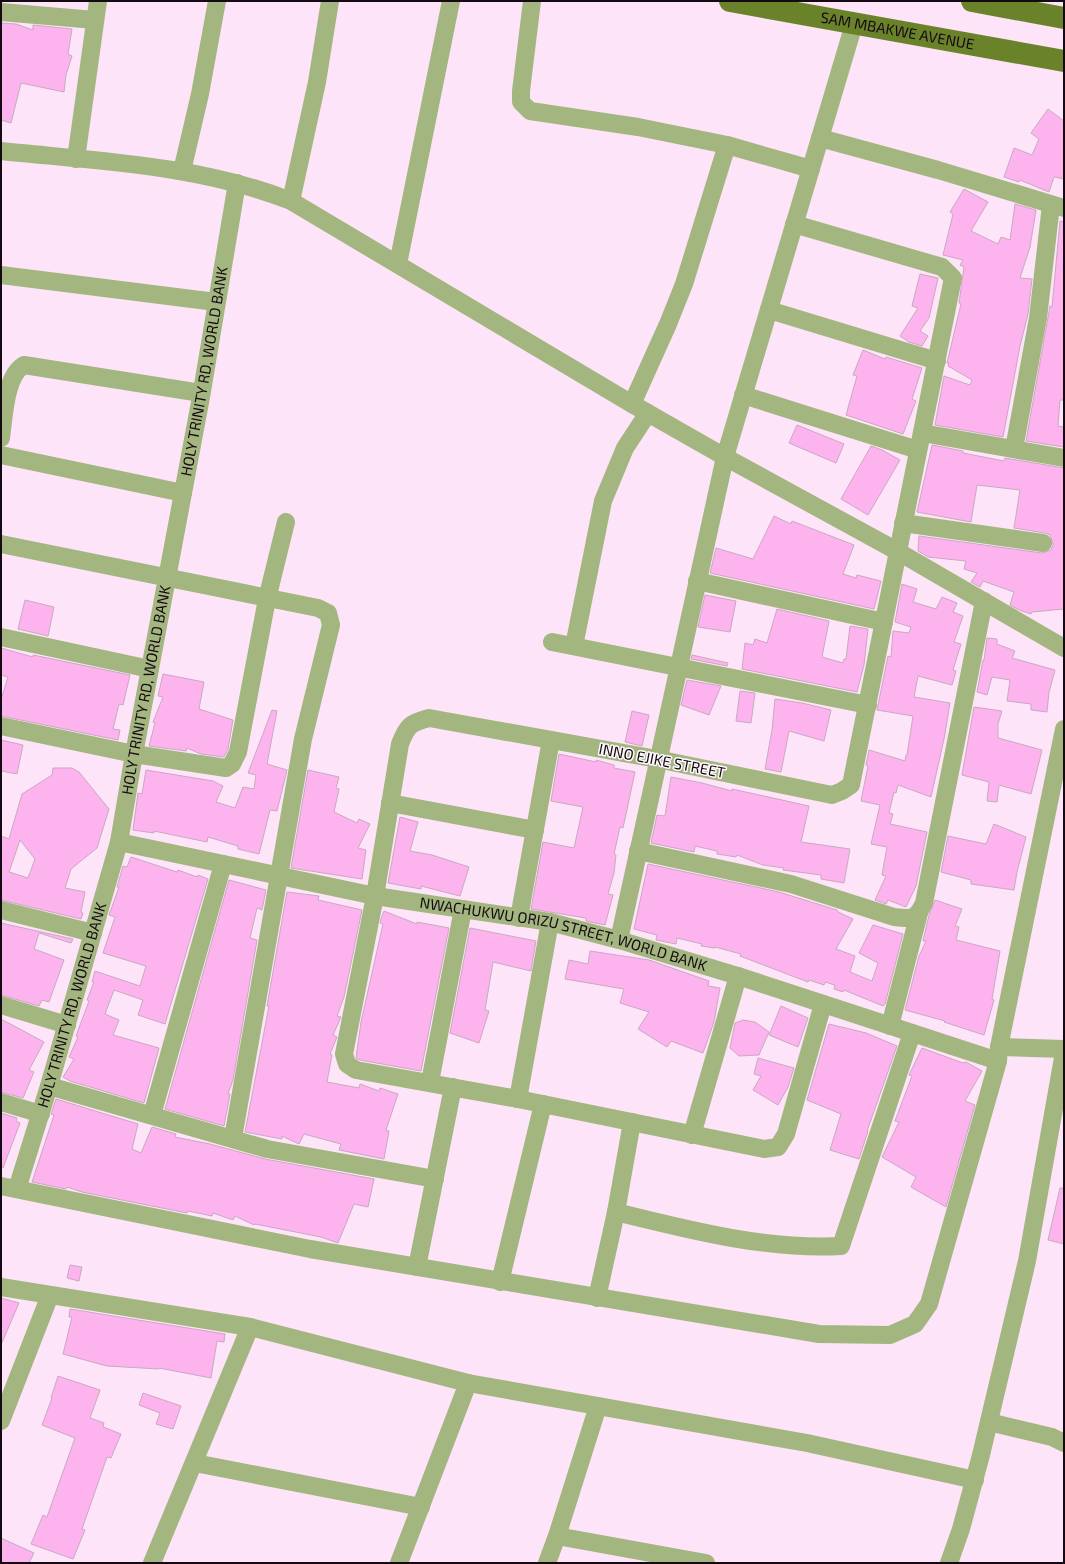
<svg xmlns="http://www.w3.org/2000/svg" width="1065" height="1564" viewBox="0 0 1065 1564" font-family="'Exo 2',sans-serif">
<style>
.building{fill:#fdb3ee;stroke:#c8a9c1;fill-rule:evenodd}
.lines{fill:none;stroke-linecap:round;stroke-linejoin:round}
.minor{stroke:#a3b67f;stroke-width:18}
.major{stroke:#6a832a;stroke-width:22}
.labels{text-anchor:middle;stroke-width:3;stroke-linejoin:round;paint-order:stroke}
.street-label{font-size:15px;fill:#150a13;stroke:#fff8fd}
</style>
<rect width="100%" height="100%" fill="#fee4f8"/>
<path class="building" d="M1 23 16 24 33 30V25L72 29 68 54 72 56 66 75 64 92 21 83 11 123 1 120Z
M1048 109 1064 121V179L1054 177 1049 192 1020 180 1019 182 1004 177 1014 148 1032 155 1039 139 1031 133Z
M964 189 988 202 971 231 998 244 1001 237 1010 240 1015 204 1036 210 1030 247 1020 278 1032 279 1028 314 1020 346 1003 437 935 425 944 376 970 385 972 380 948 366 949 363H947L961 304 959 303 964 267 960 265 963 260 943 255 953 214 950 212Z
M1060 221 1064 222V400H1060L1058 426 1064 427V447L1026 441 1050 306 1052 307Z
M920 274 938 278 929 318 920 331 928 336 922 346 909 342 900 336 918 308 912 306Z
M863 350 885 359 886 357 922 368 912 399 916 401 903 434 846 415 857 376 853 375Z
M797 425 844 444 836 463 789 443Z
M932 445 963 451V453L1004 461 1005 458 1064 468V609L1032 612 1031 614 1019 610 1010 605 1014 592 983 581 980 587 971 582 977 573 964 569 966 561 928 557 918 551 919 536 1042 553 1051 550 1053 544 1050 535 1045 533 1014 528 1020 490 977 485 971 522 917 512Z
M871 446 882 450 900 460 868 515 841 499Z
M774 516 791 524 792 521 854 545 843 574 856 578 857 575 881 581 874 609 710 573 716 548 753 559Z
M902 584 917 589 913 602 936 609 942 597 957 603 953 612 963 616 954 642 961 644 953 670 956 671 952 685 918 676 914 697 950 703 944 739 931 797 898 785 896 793 894 792 889 813 893 814 890 824 927 832 916 886 906 907 888 900 886 904 875 900 886 876 882 875 887 847 871 844 880 805 861 801 868 766 866 765 869 750 905 761 906 755H907L913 716 877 710 888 656 891 657 893 631 909 633 911 627 895 622Z
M705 595 736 601 730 632 698 627Z
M25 600 54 607 48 636 18 629Z
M777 609 829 621 822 657 843 663 844 659H846L850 626 868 629 864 665 857 692 742 669 745 643 753 645 755 639 767 643Z
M987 638 997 639V644L1015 651 1012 658 1055 670 1049 692 1047 712 1031 710V704L1007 701 1010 680 992 677 987 695 977 692 983 660H984Z
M1 648 33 657V655L130 675 123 705 119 704 113 729 120 730 118 740 1 716V700L8 677 1 675Z
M692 655 728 663 727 666 691 659Z
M163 674 204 682 199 709 233 720 228 749 224 757 201 754 187 748 186 751 149 746 155 723 153 722 163 697 158 696Z
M687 680 721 686 709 715 681 705Z
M740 691 755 693 751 723 736 721Z
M775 699 802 703 831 710 824 741 789 731 781 772 765 769 772 730Z
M974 707 1002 711 998 724V738L1042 750 1031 794 999 785 997 802 987 801 989 782 962 775Z
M272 710 277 711 267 764 287 770 277 811 270 810 259 854 238 849V846L208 837 207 842 154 831V833L133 830 138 793 142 794 146 770 213 781 223 786 216 802 235 808 243 787 254 789 256 775 248 773Z
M632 711 649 715 642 746 625 742Z
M1 740 23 745 17 774 1 771Z
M559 754 596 762V760L614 765V768L635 772 623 828 620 827 614 854 616 855 614 873 608 894 613 895 605 925 586 921V918L531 909 543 842 574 848 583 807 551 801Z
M53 768H72L79 772 109 809 97 848 71 869 65 888 85 892 81 912 83 913 81 919 1 900V836L9 839 22 794 52 775ZM20 840 35 859 28 878 9 872Z
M308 770 339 777 336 788 339 789 334 812 357 823 359 819 370 824 358 848 366 850 362 879 291 868Z
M671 777 702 783 732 791V789L809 806 801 842 850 849 844 883 821 879V875L783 870 784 868 763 865 737 855 736 857 717 854V851L695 846 694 852 651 843 657 815 665 816Z
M400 817 418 822 410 851 432 855 469 867 460 896 421 886V889L388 883Z
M994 824 1026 837 1017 872 1014 890 971 884V880L941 872 948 836 986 844Z
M131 857 177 872 178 870 197 877 198 875 208 879 165 1024 138 1015 143 1000 114 990 105 1014 119 1020 113 1035 159 1048 144 1103 70 1081 63 1077 74 1059 69 1057 78 1037 76 1036 89 1001 87 1000 94 982H92L95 971 140 986 146 966 103 953 115 917 109 915 119 887H117L123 866 127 867Z
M648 864 779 892 837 910 838 912 853 919 836 949 855 956 850 972 872 981 878 963 859 953 873 925 903 934 885 1004 883 1006 844 990 843 992 834 989 835 985 825 982 824 985 809 980 808 982 740 956 741 954 715 947V948L701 946 702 944 677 938 676 944 656 940 657 935 634 929Z
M229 880 266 890 262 910 257 908 250 938 257 940 233 1080 228 1094H230L224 1126 165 1109Z
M287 892 319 896 318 900 362 910 344 997 337 1016 341 1017 333 1035 337 1037 330 1054 332 1055 327 1082 359 1088 360 1084 379 1091 380 1088 398 1094 386 1130 389 1131 384 1159 339 1150 341 1144 304 1134 299 1144 282 1136V1139L245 1132 269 1006H267Z
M935 900 962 909 955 926 959 927 956 940 1000 951 992 999 994 1000 984 1035 944 1022 945 1021 905 1010 919 956 926 941H923L929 915Z
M384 911 417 924V922L449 928 421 1071 360 1060 356 1058 361 1022 383 924 380 923 381 919Z
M1 923 73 939 71 943 39 933 34 949 64 960 49 1002 42 1000 39 1006 1 995Z
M470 928 536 941 531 971 493 962 485 1010 489 1011 479 1043 450 1033Z
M590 951 649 960 709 981 708 986 720 988 714 1022 703 1053 671 1041 667 1047 638 1029 649 1012 620 1003 624 989 565 979 569 960 588 964Z
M781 1006 808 1018 798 1047 769 1035Z
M1 1019 44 1042 29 1070 34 1072 23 1098 1 1092Z
M743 1020 755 1022 769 1032 759 1055 739 1056 730 1048 735 1023Z
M829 1024 866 1033 897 1046 867 1131H868L859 1159 830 1150 841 1114 807 1100Z
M922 1048 963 1063 966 1062 982 1071 965 1101 975 1105 946 1207 911 1187 916 1177 882 1157 899 1122 895 1121 912 1076 909 1075Z
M758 1058 794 1068 788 1087 778 1105 753 1090 761 1076 754 1074Z
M56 1099 138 1124 132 1149 141 1153 152 1127 176 1134 175 1137 210 1144 265 1159 374 1179 368 1207 354 1204 338 1243 321 1237 255 1224 254 1225 235 1216 233 1220 213 1213 212 1216 188 1211 187 1213 82 1192 67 1187 66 1189 32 1182 54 1115 51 1114Z
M1 1113 17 1118 16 1121 20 1123 3 1168 1 1167Z
M1060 1188H1064V1244L1048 1240Z
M70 1265 82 1267 79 1281 67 1278Z
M1 1298 19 1303 1 1345Z
M70 1309 225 1334 224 1342 217 1341 211 1378 159 1368V1369L107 1366 63 1354 72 1317H69Z
M58 1376 100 1390 90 1418 104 1423 103 1427 121 1434 111 1458 107 1457 82 1529 85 1530 73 1559 31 1544 43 1515 47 1517 75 1438 42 1425 52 1398H51Z
M143 1393 181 1406 173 1429 156 1424 160 1413 139 1405Z
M1 1538 34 1553 29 1563H1Z"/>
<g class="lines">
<g class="minor">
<path d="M532 1 521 91V102L530 111 638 127 727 145 811 169"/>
<path d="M1 12 95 20"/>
<path d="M820 138 938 170 1064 208"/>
<path d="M1 151C98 161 200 165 291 201L632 404 725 457 897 551 1064 648"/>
<path d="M76 159 98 1"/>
<path d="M182 171 200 94 217 1"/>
<path d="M291 201 317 82 330 1"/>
<path d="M794 224 942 267 953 278 851 785 842 791 832 795 657 759 429 718C410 723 407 726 400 744L375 896 344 1054 347 1064 356 1070 518 1099 764 1149 778 1147 786 1134 823 1004"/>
<path d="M398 264 451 1"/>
<path d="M1 275 216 302"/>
<path d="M769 310 937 361"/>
<path d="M743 395 918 450"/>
<path d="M632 404 668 324 684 284 727 145"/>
<path d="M922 433 1064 458"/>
<path d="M1 438C4 417 5 376 24 365L201 393"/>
<path d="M1014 449 1038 318 1051 205"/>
<path d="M1 455 183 493"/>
<path d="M903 523 1043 543"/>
<path d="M1 544 318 608 328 613 331 625 303 739 233 1138"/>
<path d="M697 581 884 622"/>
<path d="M1 637 150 669"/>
<path d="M552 642 868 705"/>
<path d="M574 646 603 501 625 448 648 413"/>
<path d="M1 726 134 754 226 768 232 764 238 752 267 599 286 522"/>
<path d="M390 803 535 830"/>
<path id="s1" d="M119 842 375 896 550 922 619 940 738 976 998 1061"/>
<path d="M638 851 791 884 894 917C911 919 916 920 924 903L984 601"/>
<path d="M1 910 93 933"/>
<path d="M519 918 551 740"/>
<path d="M619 940 725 457 854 24"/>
<path d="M1 1005 67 1025"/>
<path d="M890 1026 919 913"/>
<path d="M999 1047 1064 1049"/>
<path d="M430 1082 463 909"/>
<path d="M49 1086 267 1149 435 1179"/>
<path d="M518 1099 550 922"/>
<path d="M1 1102 41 1114"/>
<path d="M152 1115 223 864"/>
<path d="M692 1135 738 976"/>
<path d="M1 1186 310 1249 819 1334 890 1335 915 1324 929 1304 998 1061 999 1047 1064 729"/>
<path id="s2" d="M17 1189 49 1086 119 842 134 754 201 397 237 183"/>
<path d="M616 1212C689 1230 766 1250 841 1246L912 1033"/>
<path d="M417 1267 453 1087"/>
<path d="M500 1282 543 1104"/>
<path d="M1 1287 250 1327 468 1383 807 1443 975 1480"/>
<path d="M597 1298 616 1212 632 1122"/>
<path d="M1 1421 50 1295"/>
<path d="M989 1422 1052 1437 1064 1443"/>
<path d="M195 1463 421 1507"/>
<path d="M557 1536 706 1563"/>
<path d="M152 1563 250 1327"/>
<path d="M399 1563 468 1383"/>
<path d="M547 1563 557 1536 598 1406"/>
<path d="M949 1563 961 1529 981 1455 1027 1261 1064 1052"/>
</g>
<g class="major">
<path id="s3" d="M730 1 1064 61"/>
<path d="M972 1 1064 18"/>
</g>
</g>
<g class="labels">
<g class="street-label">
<text dy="5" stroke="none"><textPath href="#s3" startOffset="170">SAM MBAKWE AVENUE</textPath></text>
<text dy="5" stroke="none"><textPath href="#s2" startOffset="840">HOLY TRINITY RD, WORLD BANK</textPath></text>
<text dy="5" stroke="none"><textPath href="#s2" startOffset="516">HOLY TRINITY RD, WORLD BANK</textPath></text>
<text transform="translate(662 761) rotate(11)" y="5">INNO EJIKE STREET</text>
<text dy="5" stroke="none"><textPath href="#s1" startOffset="454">NWACHUKWU ORIZU STREET, WORLD BANK</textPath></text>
<text dy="5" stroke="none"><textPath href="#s2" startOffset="192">HOLY TRINITY RD, WORLD BANK</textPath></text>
</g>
</g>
<rect width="1065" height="1564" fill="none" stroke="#150a13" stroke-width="4"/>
</svg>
